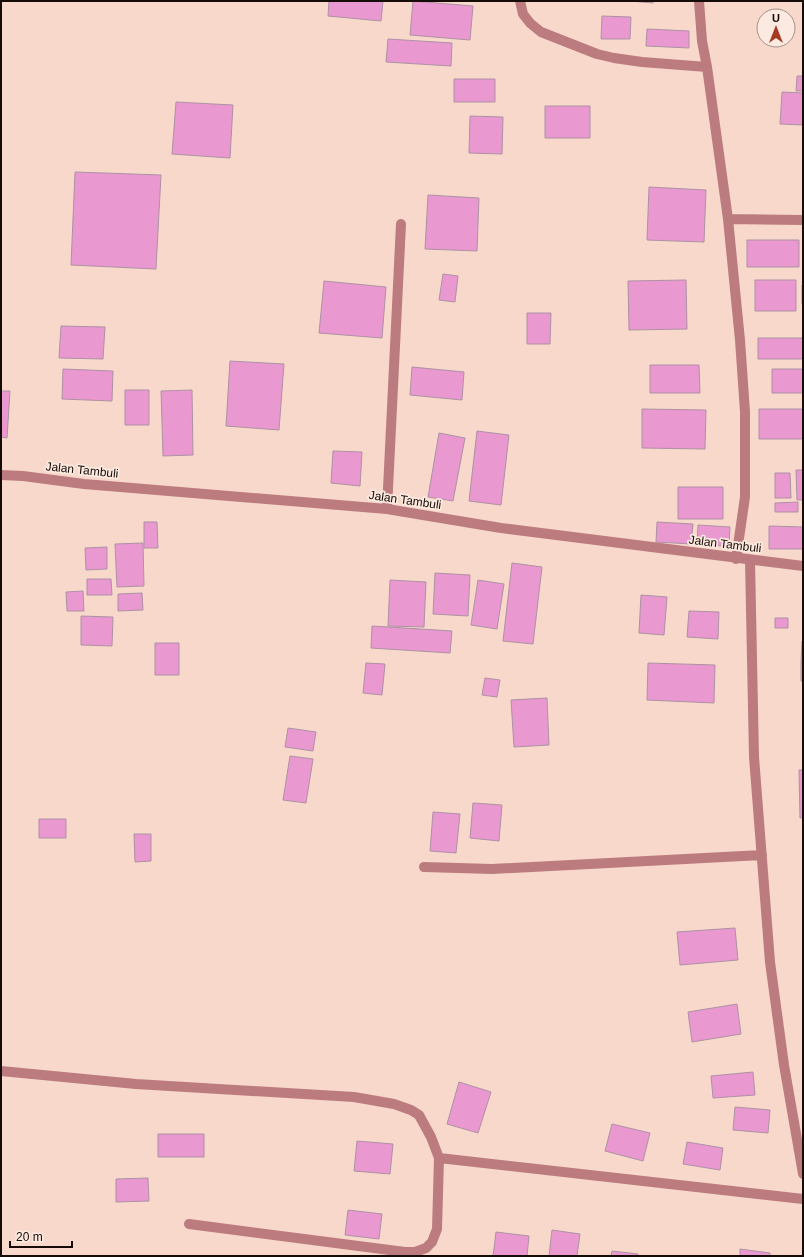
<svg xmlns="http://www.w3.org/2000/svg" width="804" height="1257" viewBox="0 0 804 1257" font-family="Arial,sans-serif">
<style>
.building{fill:#e998d0;stroke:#ad92a4}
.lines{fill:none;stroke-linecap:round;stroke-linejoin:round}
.minor{stroke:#bc7b7e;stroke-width:10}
.tertiary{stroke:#bc7b7e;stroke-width:10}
.labels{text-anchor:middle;stroke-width:3.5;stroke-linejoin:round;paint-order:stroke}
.street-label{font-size:12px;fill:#160c07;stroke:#fce9e0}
</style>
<rect width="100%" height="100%" fill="#f8d8cb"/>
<path class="building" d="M329 1H383L381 21 328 16Z
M413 1 473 6 470 40 410 35Z
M630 1H653V3Z
M602 16 631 17 630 39H601Z
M647 29 689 31V48L646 46Z
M388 39 452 43 451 66 386 62Z
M797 76H803V91H796Z
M454 79H495V102H454Z
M782 92 803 93V125L780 124Z
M176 102 233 105 230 158 172 154Z
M545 106H590V138H545Z
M470 116 503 117 502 154 469 153Z
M75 172 161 175 156 269 71 265Z
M649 187 706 190 704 242 647 240Z
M428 195 479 198 477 251 425 249Z
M747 240H799V267H747Z
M443 274 458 276 455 302 439 300Z
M686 280 687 329 629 330 628 281Z
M755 280H796V311H755Z
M324 281 386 287 382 338 319 333Z
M802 285H803V304H802Z
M527 313H551L550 344H527Z
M61 326 105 327 103 359 59 358Z
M758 338H803V359H758Z
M230 361 284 364 279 430 226 426Z
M650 365H699L700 393H650Z
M412 367 464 372 462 400 410 395Z
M63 369 113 371 112 401 62 399Z
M772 369H803V393H772Z
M125 390H149V425H125Z
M192 390 193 455 163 456 161 391Z
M1 391H10L7 438 1 437Z
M642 409 706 410 705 449 642 448Z
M759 409H803V439H759Z
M477 431 509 435 501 505 469 501Z
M439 433 465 438 453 501 428 497Z
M333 451 362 452 360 486 331 483Z
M796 470H803V500H797Z
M775 473H790L791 498H775Z
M678 487H723V519H678Z
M798 502V512H775V503Z
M144 522H157L158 548H144Z
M657 522 693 524 691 544 656 542Z
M698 525 730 527 729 546 697 545Z
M769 526 803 527V549H769Z
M143 543 144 586 117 587 115 544Z
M107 547V569L86 570 85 548Z
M512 563 542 567 533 644 503 641Z
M435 573 470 575 468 616 433 614Z
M87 579H111L112 595H87Z
M390 580 426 582 424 627 388 626Z
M478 580 504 584 497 629 471 625Z
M83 591 84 611H67L66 592Z
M142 593 143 610 118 611V594Z
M641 595 667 597 664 635 639 633Z
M689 611 719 612 718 639 687 637Z
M81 616 113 617 112 646 81 645Z
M775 618H788V628H775Z
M372 626 452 631 450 653 371 648Z
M802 641H803V662H801Z
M155 643H179V675H155Z
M801 662H803V681H801Z
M366 663 385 664 382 695 363 693Z
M648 663 715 665 714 703 647 700Z
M485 678 500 680 497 697 482 695Z
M547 698 549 745 514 747 511 700Z
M288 728 316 732 313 751 285 747Z
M290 756 313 759 306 803 283 800Z
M799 770H803V818H800Z
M473 803 502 805 499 841 470 838Z
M433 812 460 814 456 853 430 851Z
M39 819H66V838H39Z
M134 834H151V861L135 862Z
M735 928 738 960 680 965 677 932Z
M737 1004 741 1034 692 1042 688 1012Z
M753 1072 755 1095 713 1098 711 1076Z
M459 1082 491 1092 478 1133 447 1124Z
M735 1107 770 1110 768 1133 733 1130Z
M612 1124 650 1133 643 1161 605 1151Z
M158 1134H204V1157H158Z
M357 1141 393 1144 390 1174 354 1171Z
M687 1142 723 1148 720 1170 683 1164Z
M148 1178 149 1201 116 1202V1179Z
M348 1210 382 1214 379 1239 345 1235Z
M552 1230 580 1234 577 1256H549Z
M496 1232 529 1236 527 1256H493Z
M740 1249 770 1253V1256H740Z
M612 1251 638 1254V1256H611Z"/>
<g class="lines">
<path class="minor" d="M520 1 523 14 530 23 541 32 597 54 614 58 642 62 707 67
M699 1 702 41 707 67 728 219 740 340 745 412V497L736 559
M728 219 803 220
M387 509 401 224
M750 560 754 757 770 962 784 1065 803 1174
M424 867 492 869 762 855
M1 1071 136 1084 354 1097 394 1104 411 1110 419 1115 431 1137 439 1158 803 1199
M189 1224 405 1252H415L426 1248 432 1242 437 1229 439 1158"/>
<path class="tertiary" d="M1 475 23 476 84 484 387 509 501 528 803 566"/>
</g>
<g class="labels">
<g class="street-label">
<text transform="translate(82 470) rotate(6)" y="4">Jalan Tambuli</text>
<text transform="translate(405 500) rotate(8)" y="4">Jalan Tambuli</text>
<text transform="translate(725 544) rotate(7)" y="4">Jalan Tambuli</text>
</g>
</g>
<rect width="804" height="1257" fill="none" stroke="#160c07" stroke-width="4"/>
<g transform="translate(776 28)"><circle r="19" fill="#fce9e0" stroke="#a09189"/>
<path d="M0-3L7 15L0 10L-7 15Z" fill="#a43b22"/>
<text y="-6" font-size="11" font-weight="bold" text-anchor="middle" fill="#160c07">U</text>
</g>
<path d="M10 1241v6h62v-6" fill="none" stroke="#160c07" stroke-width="2"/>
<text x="16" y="1241" font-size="12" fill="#160c07" stroke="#fce9e0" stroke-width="3" paint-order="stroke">20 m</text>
</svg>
